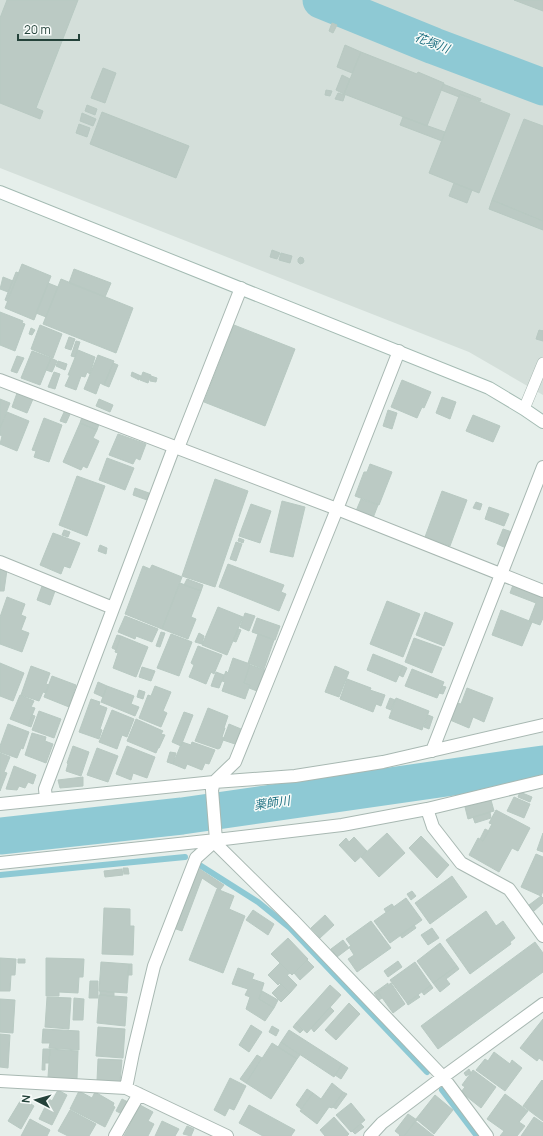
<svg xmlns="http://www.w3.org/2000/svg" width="543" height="1136" viewBox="0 0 543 1136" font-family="Manrope,'Noto Sans JP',sans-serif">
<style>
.built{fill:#d4dfda}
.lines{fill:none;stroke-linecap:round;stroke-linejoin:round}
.stream{stroke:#8ec9d4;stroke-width:6}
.river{stroke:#8ec9d4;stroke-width:37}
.building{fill:#bbcac4;stroke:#b8c9c2}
.lane-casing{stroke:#a8b8b2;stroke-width:12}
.street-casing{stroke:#a8b8b2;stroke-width:14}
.secondary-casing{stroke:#a4bbb3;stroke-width:14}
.lane{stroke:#fff;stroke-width:11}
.street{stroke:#fff;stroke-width:12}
.secondary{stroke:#fff;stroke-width:12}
.labels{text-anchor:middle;stroke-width:3;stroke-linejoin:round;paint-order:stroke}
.water-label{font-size:12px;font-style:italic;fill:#1c6f80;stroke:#f7fbf9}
</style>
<rect width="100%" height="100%" fill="#e6efeb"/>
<path class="built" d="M0 0H543V395L469 352 0 168Z"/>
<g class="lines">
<path class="stream" d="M198 864 258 902 290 928 427 1072
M0 875 185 857
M442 1090 477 1136"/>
<path class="river" d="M321 0 434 46 543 87
M0 836 182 816 543 764"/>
</g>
<path class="building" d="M7 0H78L36 108 43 111 40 119 0 103V18Z
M514 0H543V11Z
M332 23 337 25 333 33 329 31Z
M345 45 361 52 352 73 337 67Z
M361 52 417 74 418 72 444 83 427 126 344 94Z
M103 68 116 73 105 103 91 98Z
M342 75 350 79 344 94 336 90Z
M443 84 481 99 480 101 460 94 459 97 441 90Z
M326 90 332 91 330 96 325 95Z
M338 93 345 95 343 101 335 99Z
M460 94 510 114 479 193 429 173Z
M87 105 97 109 95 115 85 111Z
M102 112 189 146 176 178 90 144Z
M82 113 96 119 93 126 80 121Z
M403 117 445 132 442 141 400 125Z
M524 119 543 126V221L492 200Z
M79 124 90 128 87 137 76 133Z
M454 183 472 190 467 203 449 196Z
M492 200 543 221V230L489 209Z
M272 250 280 253 277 259 270 257Z
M281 253 292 256 290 263 279 260Z
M300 257 303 258 304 261 303 263 300 264 298 262V259Z
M22 264 51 276 34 320 5 308Z
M74 269 111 283 105 297 69 283Z
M16 272 19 273 7 301 5 300Z
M3 277 13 281 8 292 0 289Z
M61 279 133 308 116 353 43 324Z
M48 283 58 287 46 317 36 313Z
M0 312 23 321 22 323 25 324 15 351 0 345Z
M40 325 62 334 53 358 31 349Z
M234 325 295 349 265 426 204 402Z
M31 328 35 330 32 335 29 334Z
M539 330 543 331V330V341L536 339Z
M69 337 75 339 71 350 65 348Z
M76 341 80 342 75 357 71 356Z
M78 350 95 357 90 374 87 372 85 377 81 376 76 390 65 386 70 375H68Z
M32 351 51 358 40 385 21 378Z
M98 355 114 361 104 385 100 383 96 394 84 389Z
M17 356 24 358 17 373 11 371Z
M51 358 57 361 52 372 46 370Z
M58 361 67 364 65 370 56 366Z
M113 363 118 365 109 387 104 385Z
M54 372 60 374 55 389 48 387Z
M132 372 141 376 139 380 131 376Z
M143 372 151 375 148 383 140 380Z
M151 376 157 378 156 382 150 381Z
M402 380 431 392 424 408 422 407 417 418 391 407Z
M17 393 33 399 27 413 12 407Z
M442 397 456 402 450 419 436 413Z
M0 399 10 403 0 428Z
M99 399 113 405 110 412 96 406Z
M65 410 71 412 66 423 60 421Z
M388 410 397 413 392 429 383 426Z
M7 412 29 421 17 451 0 444 2 436 0 435V428Z
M473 415 500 426 493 442 466 431Z
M82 417 99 424 97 430 80 423Z
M44 418 62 425 49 462 34 457 36 451 32 450Z
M80 423 97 430 93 438 99 441 87 468 83 466 81 470 63 462Z
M118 434 146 444 140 460 136 458 133 464 109 455Z
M107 458 134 468 125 490 99 480Z
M370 464 392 472 379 505 355 496 364 472H367Z
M77 476 105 486 87 536 59 525Z
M215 479 248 491 215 587 182 576Z
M135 488 149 493 147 500 133 495Z
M442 491 467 500 450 546 425 537Z
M361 499 378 505 373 518 356 511Z
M282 501 305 507 293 557 270 552Z
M476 502 482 504 480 510 473 508Z
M251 504 271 511 260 543 239 536Z
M489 507 509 514 504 526 485 519Z
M503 529 512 532 506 548 497 544Z
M64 530 70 532 68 537 62 535Z
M53 533 80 543 70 568 64 566 61 574 40 565Z
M239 538 244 540 243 543 238 541Z
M236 542 242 544 236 561 230 559Z
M100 545 107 548 106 554 98 551Z
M228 564 284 585 281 592 286 594 279 611 219 587Z
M152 565 182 577 162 629 125 614 143 566 150 569Z
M0 569 7 570 4 591H0Z
M187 579 203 585 201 591 184 585Z
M180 583 201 591 191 617 196 619 188 639 162 629Z
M513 585 543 596V618L540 625 529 621 536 603 510 593Z
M42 586 55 591 50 605 37 600Z
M7 597 25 604 21 615 26 617 21 630 29 633 22 652 0 644V617Z
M387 601 420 614 403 657 370 644Z
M218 607 243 617 227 655 202 645Z
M501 610 532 622 522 646 492 635Z
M425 612 453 623 444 646 416 635Z
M245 613 255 616 249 631 240 627Z
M125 616 158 629 152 642 136 636 135 639 118 632Z
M257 618 280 626 275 640 252 632Z
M238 629 241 630 236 642 233 641Z
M161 632 165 633 160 647 156 646Z
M199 633 204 636 202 644 195 642Z
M171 634 192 642 179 676 157 668Z
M258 634 274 640 264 669 248 663Z
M117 635 121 636 116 650 112 648Z
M121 636 148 647 136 677 113 668 118 653 115 652Z
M414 638 442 648 432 673 405 662Z
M198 646 222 655 214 674 211 672 206 684 189 677 194 665 191 663Z
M373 654 403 666 396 682 367 670Z
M233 658 250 664 244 683 250 685 245 699 222 691 225 682 222 681 226 671 228 673Z
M0 663 24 673 13 701 0 696Z
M250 665 265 670 257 691 249 688 250 685 244 683Z
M31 666 50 673 46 684 49 685 46 693 43 692 39 701 21 695Z
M335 666 349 672 339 697 325 692Z
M403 666 407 668 403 677 399 675Z
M142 667 155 671 151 681 139 677Z
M412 669 444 682 437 698 405 686Z
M216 672 224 675 219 688 211 686Z
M52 676 76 685 69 707 44 697Z
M347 679 371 688 370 690 385 695 381 706 376 704 373 712 340 699Z
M98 682 107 686 103 697 94 693Z
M107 686 134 696 131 704 139 707 135 716 101 702Z
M155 686 171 692 163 711 167 713 161 727 139 718 148 695 151 696Z
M442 686 446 687 443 694 439 693Z
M467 688 493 698 484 722 473 717 469 728 450 720 457 703 461 704Z
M139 690 145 692 143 699 137 697Z
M20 695 34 701 31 707 35 708 28 726 10 719Z
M390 698 395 700 391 710 386 708Z
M396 698 429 711 422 730 389 718Z
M91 699 100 702 99 705 107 708 100 729 102 730 99 739 79 732Z
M208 708 228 716 224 728H225L222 737 224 738 220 748 218 749 195 741Z
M112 710 134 719 127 737 122 735 117 749 99 742Z
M39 711 61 719 54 738 32 730Z
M184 712 193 715 181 746 172 742Z
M32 715 35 716 31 727 28 726Z
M428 715 433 717 429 729 424 727Z
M136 719 163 731 161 734 165 735 159 748H158L156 753 127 741Z
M8 724 29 732 23 749 21 748 17 758 0 752V746Z
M229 724 241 729 235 744 223 740Z
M32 733 46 737 45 741 53 744 46 763 25 755Z
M182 742 191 745 192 742 215 750 209 764 205 763 202 770 187 764 185 769 173 764Z
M73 746 89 752 81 776 66 771 68 764 67 763Z
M127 746 155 757 147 778 133 773 131 780 116 774Z
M97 748 118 756 108 782 87 775Z
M170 752 176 753 173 764 167 762Z
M0 753 10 757 4 772 7 773 0 791Z
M14 766 36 775 33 784 28 782 25 788 19 786 17 790 6 789Z
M83 777V786L60 788 58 780Z
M520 792 532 797 530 802 518 797Z
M514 797 530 804 524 818 507 811Z
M491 800 494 811 468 819 465 807Z
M496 810 530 828 518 851 512 848 499 872 469 855 478 838 483 841 492 824 489 823Z
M490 812 491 818 475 823 473 817Z
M485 829 489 831 483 841 480 839Z
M387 833 405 853 379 877 361 857Z
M543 833V852L537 850Z
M421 836 449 865 437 878 409 848Z
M354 837 367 851 355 862 339 845 346 838 349 842Z
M536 854 543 857V891L541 896 521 887Z
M123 868H128L129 874H124Z
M198 868 224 885 220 890 202 878 182 931 173 928Z
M122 869 123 875 105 877 104 871Z
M452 876 467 897 430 924 415 903Z
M217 889 234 896 229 909 245 916 223 973 189 960Z
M412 891 416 896 411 900 407 894Z
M541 896 543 898V903L534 911 529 905Z
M406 898 422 920 390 943 374 921Z
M392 904 394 907 386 912 384 909Z
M104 908 130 909V926H134L133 955 102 954Z
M253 910 274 924 268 935 246 920Z
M486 911 496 926 503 921 515 938 510 942 511 944 470 974 446 940Z
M325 915 334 925 320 938 311 928Z
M371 921 391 948 357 972 348 959 354 955 349 947 351 946 346 939Z
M414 925 416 928 402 938 400 935Z
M432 928 439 938 428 945 421 935Z
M288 938 308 959 292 975 271 954Z
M343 940 349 948 337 957 331 949Z
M535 942 543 953V972L438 1049 421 1026Z
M440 943 457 966 433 983 417 961Z
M0 958 16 959 15 975H11L10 991H0Z
M46 958 84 959 83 977H79L78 993 59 992V996H46Z
M18 959H25V963H18Z
M307 960 314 967 300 980 294 973Z
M398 961 402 967 388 977 384 971Z
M101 962 129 964 127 993 99 991Z
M415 962 431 985 407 1003 390 980Z
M280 963 290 973 287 975 297 985 290 993 280 983 278 985 268 975Z
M129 964H132V975H128Z
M457 966 459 969 446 979 450 984 440 992 433 983Z
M238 968 254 974 252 979 264 983 259 999 274 1008 265 1021 246 1009 250 997 245 995 248 989 232 984Z
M90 981H98V998H89Z
M388 983V984L378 992 382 998 379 1000 374 993Z
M391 983 405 1004 393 1013 378 992Z
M281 984 290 993 281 1002 272 993Z
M330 985 341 995 307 1033 296 1023Z
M431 985 433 988 424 995 422 992Z
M100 991 114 992V996L100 995Z
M262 991 278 1000 274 1008 259 999Z
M99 995 127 997 125 1026 97 1023Z
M418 995 420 997 408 1005 407 1003Z
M47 997 71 998 69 1029 45 1027Z
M74 998 84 999 83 1020H73Z
M0 999 15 1000 13 1033 0 1032Z
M349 1003 360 1014 336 1040 325 1030Z
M330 1007 334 1011 314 1032 311 1028Z
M543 1019V1061L539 1058 537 1061 520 1048Z
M296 1023 303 1030 300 1033 293 1027Z
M251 1025 262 1032 249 1052 239 1045Z
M272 1026 279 1030 276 1036 269 1032Z
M98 1027 125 1029 123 1058 96 1056Z
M43 1029 79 1031V1050L49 1048 50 1043H42Z
M289 1030 342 1064 334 1077 281 1042Z
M0 1034 10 1035 8 1068 0 1067Z
M281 1042 300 1055 297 1059 278 1047Z
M272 1043 297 1059 271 1099 246 1083Z
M43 1049H50L49 1063H45V1070H42Z
M50 1049 78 1051 77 1079 48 1077Z
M494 1052 510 1064 512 1060 522 1068 505 1091 476 1070 485 1059 488 1061Z
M257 1055 262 1058 246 1083 240 1079Z
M98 1059 122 1060 120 1082 97 1081Z
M342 1064 348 1068 341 1079 335 1075Z
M469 1069 471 1073 466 1076 464 1073Z
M473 1070 496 1087 481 1108 461 1092 465 1087 462 1085Z
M230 1078 246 1086 234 1110 229 1108 225 1116 214 1110Z
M542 1080 543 1081V1121L523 1106Z
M332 1083 343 1092 332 1108 329 1107 317 1124 300 1111 313 1093 321 1099Z
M307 1089 313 1093 301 1109 296 1105Z
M58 1090 67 1095 52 1125 39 1119 49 1099 52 1101Z
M79 1091 92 1098 95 1092 114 1103 113 1106 115 1107 105 1127 70 1109Z
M343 1092 347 1094 336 1109 333 1107Z
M505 1094 528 1111 519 1122 525 1126 517 1136H500L504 1131 487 1119Z
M435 1095 453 1110 434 1134 416 1119Z
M22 1098 34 1106 21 1129 8 1121Z
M122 1099 128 1102 122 1114 116 1111Z
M351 1103 365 1120 351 1132 336 1115Z
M140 1105 153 1112 148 1121 154 1124 148 1136H124Z
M249 1105 295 1130 291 1136H263L239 1123Z
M70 1110 96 1124 89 1136H68L58 1131Z
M408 1114 417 1120 404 1136H399L400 1135 395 1131Z
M334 1117 349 1134 347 1136H325L320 1130Z
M534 1117 543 1123V1136H521Z
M30 1119 50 1130 47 1136H21Z
M162 1121 179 1129 175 1136H155Z
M415 1121 434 1136H404Z
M361 1124 364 1127 355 1134 352 1131Z
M187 1126 194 1129 191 1136 183 1134Z"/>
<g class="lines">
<defs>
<path id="lane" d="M524 409 543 363"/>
<path id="street" d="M0 380 337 509 543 591
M178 448 241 288
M0 562 113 608
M432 751 543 467
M46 799 45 789 174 447
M0 804 214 782 295 776 383 762 543 725
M427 809 433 827 461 863 509 889 543 936
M216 840 212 790 214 782 235 762 337 509 399 351
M214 842 292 919 443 1077 487 1136
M0 863 216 840 342 825 427 809 543 781
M0 1081 126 1088 227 1136
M126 1088 133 1053 154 966 196 858 216 840
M115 1136 139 1094
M370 1136 382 1123 443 1077 543 1004"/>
<path id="secondary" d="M0 192 489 388 524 409 543 422"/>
</defs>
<use href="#lane" class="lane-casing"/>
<use href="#street" class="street-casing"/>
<use href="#secondary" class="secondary-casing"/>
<use href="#lane" class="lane"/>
<use href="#street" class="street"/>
<use href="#secondary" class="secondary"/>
</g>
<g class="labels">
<g class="water-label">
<text transform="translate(432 43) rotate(21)" y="4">花塚川</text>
<text transform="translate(272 803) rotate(-8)" y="4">薬師川</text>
</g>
</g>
<g transform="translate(36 1100) rotate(276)" stroke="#f7fbf9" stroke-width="3" paint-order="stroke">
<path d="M0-3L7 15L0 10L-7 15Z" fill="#24423a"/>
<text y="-6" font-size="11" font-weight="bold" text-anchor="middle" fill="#24423a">N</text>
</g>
<path d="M18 34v6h61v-6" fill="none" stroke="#24423a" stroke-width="2"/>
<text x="24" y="34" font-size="12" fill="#24423a" stroke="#f7fbf9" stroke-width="3" paint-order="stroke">20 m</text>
</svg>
